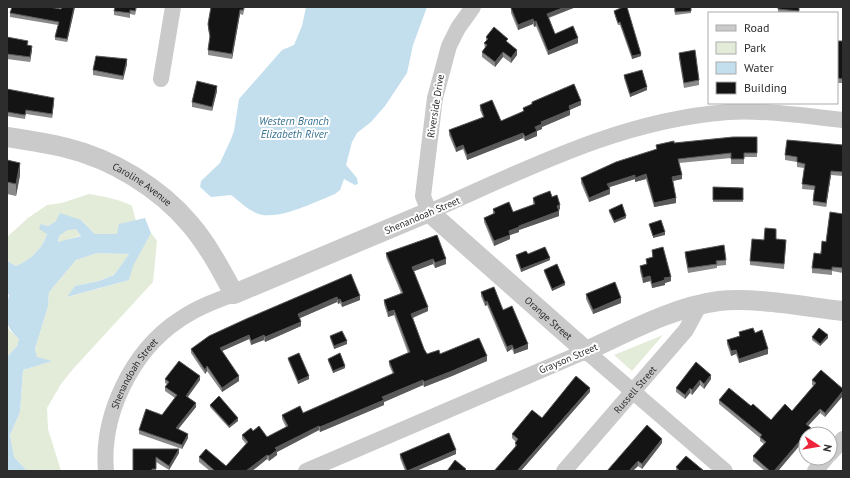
<svg xmlns="http://www.w3.org/2000/svg" width="850" height="478" viewBox="0 0 850 478" font-family="'PT Sans',sans-serif">
<style>
.green{fill:#e3ebd9}
.water{fill:#c3deed;fill-rule:evenodd}
.lines{fill:none;stroke-linecap:round;stroke-linejoin:round}
.minor{stroke:#cacaca;stroke-width:16}
.tertiary{stroke:#cacaca;stroke-width:20}
.wall{fill:#8a8a8a}
.shaded-wall{fill:#5a5a5a}
.building{fill:#141414;stroke:#5a5a5a}
.labels{text-anchor:middle;stroke-width:4;stroke-linejoin:round;paint-order:stroke}
.street-label{font-size:10px;fill:#2d2d2d;stroke:#fff}
.water-label{font-size:11px;font-style:italic;fill:#377392;stroke:#fff}
</style>
<rect width="100%" height="100%" fill="#fff"/>
<path class="green" d="M89 194C102 196 122 200 132 206L136 221 127 222 118 234H95L81 220 56 221 48 226 42 224 47 234C41 250 32 259 16 266L7 261V237L28 218 47 205 62 203Z
M67 229H76L81 235 58 243 59 236Z
M151 233 157 241 153 282 73 369 61 384 47 408 48 429 61 471H27L14 457 10 435 20 412 23 370 51 361 37 358 35 349 48 306 49 292 76 260 97 253 129 254 114 275 99 281 75 286 68 297 129 280 132 266Z
M7 326 10 331 19 339 17 346 7 357Z
M663 335 632 371 614 355Z"/>
<path class="water" d="M306 7H427L413 45 407 73 385 106 371 122 357 133 352 142 346 165 357 178 358 184 355 185 344 179 340 190 335 194C315 202 276 222 256 213 247 209 239 201 231 195L211 197 200 187 201 181 220 163 231 139 234 131 239 99 282 50 294 45 302 26Z
M60 213 81 220 95 234H117L119 224 145 218 151 233 133 266 129 280 67 297 75 286 99 281 114 275 129 254 97 253 76 260 49 292 48 306 35 349 37 357 52 361 23 370 20 412 10 435 14 457 27 471H7V357L17 346 19 339C3 325 5 316 9 295L7 292V261L16 266C32 259 42 249 47 234L39 229 41 224 48 226 56 221ZM76 229 81 236 58 242 59 236 67 230Z"/>
<g class="lines">
<g class="minor">
<path d="M473 7 458 28 449 46 435 98 423 196 429 212C527 169 620 120 728 112 767 110 805 116 843 120"/>
<path d="M161 79 173 7"/>
<path d="M830 454 843 439"/>
<path id="s1" d="M106 471C101 415 132 351 179 320 196 308 215 301 234 294"/>
<path d="M306 471 586 351 725 471"/>
<path id="s2" d="M564 471 686 330 700 304"/>
<path d="M815 471 826 458"/>
</g>
<path class="tertiary" id="s3" d="M7 137C27 140 47 143 67 148 112 159 160 188 190 224 208 245 221 270 234 294L429 212 586 351C628 332 673 307 719 301 755 297 806 307 843 311"/>
</g>
<path class="wall" d="M62 7H75L67 42 55 40V37L58 25 10 17V13L61 9Z
M137 7 135 15 130 14V18L114 15V11Z
M211 7H245L243 15 240 14 232 59 208 55V50L210 38 208 29V24Z
M514 7H576L549 18 555 34 578 43 548 55 536 26 534 27 533 24 518 30 511 13V8Z
M674 7H691V13L675 15Z
M778 7H799V13H778Z
M614 11 641 56 632 59 620 25H618L614 13Z
M7 37 28 45 32 50 30 62 7 59Z
M486 37 508 43 517 55 511 63 503 57 495 67 482 57V52L485 48 484 43 486 41Z
M837 41H843V83H837Z
M679 53 699 80V85L684 88 679 58Z
M127 64 123 80 93 75V70Z
M624 75 647 90 630 97 624 78Z
M7 89 54 102 52 118 26 114 25 119 7 116Z
M217 91 212 111 192 107V102Z
M532 102 581 105 570 110V115L542 127V129L537 131V136L525 141 523 138 467 160 463 149 456 152 449 135V130L483 117 480 110V105L501 121 523 112V108L532 104Z
M757 137V157H744V164H731V158L679 163 682 179 673 181 676 203 654 207 646 179 635 182V179L609 187 610 194 589 202 581 183V178L656 150V145Z
M843 145V176L831 175 826 207 813 205 814 190 802 189 804 168 797 167V162L785 160V155Z
M7 160 20 175 16 196 7 194Z
M713 187 743 188V202H713Z
M552 197 560 209 558 210 559 216 519 230V232L510 235V239L494 246 484 222V218L493 214V209L513 212 534 205 533 203V198Z
M609 210 626 218 614 223 609 212Z
M843 214V273L832 271V275L812 273V268L826 242Z
M776 234V239L786 244 784 269 750 265V261L764 240Z
M437 235 446 264 435 268 433 264 414 271 428 311 413 318 424 349 427 354H440L487 361 452 376 424 387 423 385 384 402V405L320 432 319 430 277 452V455L269 461 267 459 252 471H210L199 462V457L226 466 246 444 242 439V435L253 431 267 437 286 427 282 419V415L303 413 393 374 389 365V361L408 353 394 315 388 317 384 304V300L401 293 386 257V253Z
M652 250 671 281 665 283V285L652 288 650 281 643 283 640 271V266L646 264V259L652 257Z
M685 252 726 260V265L717 266V268L688 273 685 256Z
M528 254 550 260 521 272 516 258V255Z
M544 270 565 285 552 291 544 272Z
M351 274 360 300 342 307 340 303 338 304 337 302 300 318 301 326 265 342 264 340 251 345 249 339 222 351 239 381 222 392 207 371 205 374 191 353V349Z
M481 292 503 310 528 349 514 354 512 349 507 352 487 305 485 306 481 296Z
M586 294 621 303 593 314 586 299Z
M739 332 755 333 768 354 739 363 736 354 731 356 727 344V340L739 336Z
M330 336 347 344 334 349 330 338Z
M812 337 828 338 820 346 812 340Z
M288 358 309 379 298 384 288 360Z
M328 359 345 368 333 373 328 361Z
M696 362 711 379 704 389 700 385 692 395 690 393 685 399 676 392V388Z
M165 379 200 380 188 397 196 407 178 429 188 438 182 449 139 434V430L162 415 175 398 165 391V387L167 384 165 383Z
M812 380 843 389 825 417 820 413 808 426 811 432 778 471H765L753 461V456L764 444 760 441V438L719 404V400L771 420 792 411 814 386 812 385Z
M590 392 515 447V443L516 442 512 438V434Z
M210 405 238 421 229 428 210 407Z
M662 443 642 469 638 466 607 471Z
M133 449 179 453 169 470 156 462V471H133Z
M400 454H456L416 471H405L400 458Z
M676 467 704 471H677L676 470Z"/>
<path class="shaded-wall" d="M74 7H75L67 42V39Z
M565 7H576L547 18V14Z
M240 10V14L232 59V54Z
M533 19V24L518 30V25Z
M536 21V26L534 27V22Z
M578 38V43L548 55V51Z
M32 46V50L30 62V57Z
M517 50V55L511 63V58Z
M503 52V57L495 67V62Z
M641 54V56L632 59V56Z
M127 59V64L123 80V76Z
M217 86V91L212 111V107Z
M647 87V90L630 97V94Z
M54 98V102L52 118V114Z
M581 101V105L569 110V106Z
M570 110V115L542 127V129L535 132V127L541 122Z
M537 131V136L525 141V137Z
M523 133V138L467 160V155Z
M463 145V149L456 152V148Z
M20 163V175L16 196V184Z
M831 171V175L826 207V203Z
M646 174V179L635 182V178Z
M635 175V179L607 188V184Z
M682 175V179L672 181V177Z
M610 189V194L589 202V198Z
M676 198V203L654 207V203Z
M560 205V209L557 211V206Z
M559 211V216L519 230V232L510 235V239L494 246V241L519 226Z
M626 216V218L614 223V221Z
M665 232V235L653 238V236Z
M550 258V260L521 272V269Z
M433 259V264L412 272V267Z
M446 259V264L435 268V263Z
M650 276V281L643 283V278Z
M671 277V281L665 283V285L652 288V284L664 278Z
M565 283V285L552 291V289Z
M360 296V300L342 307V303Z
M337 297V302L298 319V314Z
M621 298V303L593 314V310Z
M340 299V303L338 304V300Z
M487 301V305L485 306V302Z
M428 307V311L411 318V314Z
M394 310V315L388 317V312Z
M301 322V326L265 342V337Z
M249 335V339L220 352V348Z
M264 335V340L251 345V341Z
M828 335V338L820 346V344Z
M347 341V344L334 349V346Z
M528 344V349L514 354V350Z
M512 345V349L507 352V347Z
M768 349V354L739 363V359Z
M736 350V354L731 356V351Z
M487 356V361L452 376 424 387V382Z
M207 366V371L205 374V370Z
M345 366V368L333 373V371Z
M711 375V379L704 389V384Z
M200 376V380L186 399V396Z
M239 376V381L222 392V388Z
M309 376V379L298 384V381Z
M423 380V385L384 402V405L320 432V427L382 397Z
M700 380V385L692 395V390Z
M590 388V392L521 471H517Z
M690 388V393L685 399V395Z
M843 391V396L825 417V413Z
M196 403V407L176 432V428Z
M820 409V413L806 428V424Z
M238 418V421L229 428V426Z
M319 426V430L277 452V455L269 461V456L275 448Z
M811 428V432L810 434H806V438L778 471H774Z
M188 434V438L182 449V445Z
M662 439V443L642 469V464Z
M179 449V453L169 470V466Z
M456 450V454L416 471H407Z
M267 455V459L252 471H246Z
M638 461V466L633 471H629Z"/>
<path class="building" d="M12 7H49L61 9 62 7H74L67 39 55 37 59 22 10 13Z
M115 7H136L135 11 130 10V13L114 11Z
M211 7H244L243 10H240L232 54 208 50 210 36 208 24Z
M514 7H565L547 14 555 34 573 26 578 38 548 51 536 21 534 22 533 19 518 25 511 8Z
M623 7H627L641 54 632 56 620 22 618 23 614 11Z
M675 7H691V11L675 12Z
M778 7H799V11L778 9Z
M494 27 508 39 506 41 517 50 511 58 503 52 495 62 482 52 487 45 484 43 488 39 486 37Z
M7 37 28 41 27 45 32 46 30 57 7 54Z
M837 41H843V79L837 78Z
M695 50 699 80 684 83 679 53Z
M96 56 127 59 123 76 93 70Z
M642 70 647 87 630 94 624 75Z
M197 81 217 86 212 107 192 102Z
M574 84 581 101 569 106 570 110 541 122 542 124 535 127 537 131 525 137 523 133 467 155 463 145 456 148 449 130 484 117 480 105 492 100 501 121 524 111 523 108 532 104V102Z
M7 89 54 98 52 114 26 110 25 115 7 112Z
M733 137H757V153H744V159H731V153L678 159 682 175 672 177 676 198 654 203 646 174 635 178V175L607 184 610 189 589 198 581 178 616 162 657 149 656 145 674 141V143Z
M787 140 843 145V172L831 171 826 203 813 201 815 186 802 184 805 164 797 162V157L785 155Z
M7 160 20 163 16 184 7 182Z
M713 187 743 188V200H713Z
M550 191 552 197 557 195 560 205 557 206 559 211 519 226V227L509 231 510 235 494 241 484 218 495 213 493 209 509 202 513 212 535 204 533 198 537 196Z
M622 204 626 216 614 221 609 210Z
M830 212 843 214V268L832 267V270L812 268 814 253 821 254 822 241 826 242Z
M661 220 665 232 653 236 649 224Z
M765 228 776 229V239L786 240 784 264 750 261 752 239 764 240Z
M437 235 446 259 435 263 433 259 412 267 428 307 411 314 424 349 427 354 439 350 440 354 479 338 487 356 452 371 424 382 423 380 382 397 384 400 320 427 319 426 275 448 277 450 269 456 267 455 246 471H215L199 457 206 449 226 466 248 442 242 435 251 428 253 431 259 426 267 437 288 426 282 415 300 406 303 413 394 373 389 361 410 352 394 310 388 312 384 300 403 293 386 253Z
M724 245 726 260 716 261 717 264 688 268 685 252Z
M545 247 550 258 521 269 516 255 526 251 528 254Z
M663 247 671 277 664 278 665 280 652 284 650 276 643 278 640 266 647 264 646 259 653 257 652 250Z
M557 264 565 283 552 289 544 270Z
M351 274 360 296 342 303 340 299 338 300 337 297 298 314 301 322 265 337 264 335 251 341 249 335 220 348 239 376 222 388 207 366 205 370 191 349 209 336 246 319Z
M615 282 621 298 593 310 586 294Z
M494 287 503 310 512 306 528 344 514 350 512 345 507 347 487 301 485 302 481 292Z
M753 328 755 333 762 330 768 349 739 359 736 350 731 351 727 340 740 336 739 332Z
M819 328 828 335 820 344 812 337Z
M342 331 347 341 334 346 330 336Z
M299 353 309 376 298 381 288 358Z
M340 353 345 366 333 371 328 359Z
M179 361 200 376 186 396 196 403 176 428 188 434 182 445 139 430 146 409 162 415 177 395 165 387 169 382 165 379Z
M696 362 711 375 704 384 700 380 692 390 690 388 685 395 676 388Z
M821 370 843 389V391L825 413 820 409 806 424 811 428 774 471H770L753 456 766 442 760 437 762 435 719 400 729 388 751 406 753 404 771 420 785 404 792 411 816 383 812 380Z
M576 376 590 388 517 471H494L517 445 515 443 518 439 512 434 532 410 542 418Z
M219 396 238 418 229 426 210 405Z
M647 425 662 439 642 464 638 461 629 471H607Z
M449 433 456 450 407 471 400 454Z
M133 449H179L169 466 156 457V469H152V471H133Z
M686 456 704 471H680L676 467Z
M455 460 466 469 464 471H447Z"/>
<g class="labels">
<g class="street-label">
<text transform="translate(435 106) rotate(-81)" y="4">Riverside Drive</text>
<text dy="4" stroke="none"><textPath href="#s3" startOffset="145">Caroline Avenue</textPath></text>
<text transform="translate(422 215) rotate(-23)" y="4">Shenandoah Street</text>
<text dy="4" stroke="none"><textPath href="#s3" startOffset="662">Orange Street</textPath></text>
<text transform="translate(568 358) rotate(-23)" y="4">Grayson Street</text>
<text dy="4" stroke="none"><textPath href="#s1" startOffset="104">Shenandoah Street</textPath></text>
<text dy="4" stroke="none"><textPath href="#s2" startOffset="108">Russell Street</textPath></text>
</g>
<g class="water-label">
<text x="294" y="125">Western Branch<tspan x="294" dy="13">Elizabeth River</tspan></text>
</g>
</g>
<rect width="850" height="478" fill="none" stroke="#2d2d2d" stroke-width="16"/>
<rect x="708" y="12" width="130" height="92" fill="#ffffff" stroke="#ababab"/>
<rect x="716" y="25" width="20" height="6" fill="#cacaca" stroke="#ababab"/>
<text x="744" y="32" font-size="12" fill="#2d2d2d">Road</text>
<rect x="716" y="42" width="20" height="12" fill="#e3ebd9" stroke="#ababab"/>
<text x="744" y="52" font-size="12" fill="#2d2d2d">Park</text>
<rect x="716" y="62" width="20" height="12" fill="#c3deed" stroke="#ababab"/>
<text x="744" y="72" font-size="12" fill="#2d2d2d">Water</text>
<rect x="716" y="82" width="20" height="12" fill="#141414" stroke="#ababab"/>
<text x="744" y="92" font-size="12" fill="#2d2d2d">Building</text>
<g transform="translate(818 446) rotate(102)"><circle r="19" fill="#ffffff" stroke="#ababab"/>
<path d="M0-3L7 15L0 10L-7 15Z" fill="#ee243b"/>
<text y="-6" font-size="11" font-weight="bold" text-anchor="middle" fill="#2d2d2d">N</text>
</g>
</svg>
